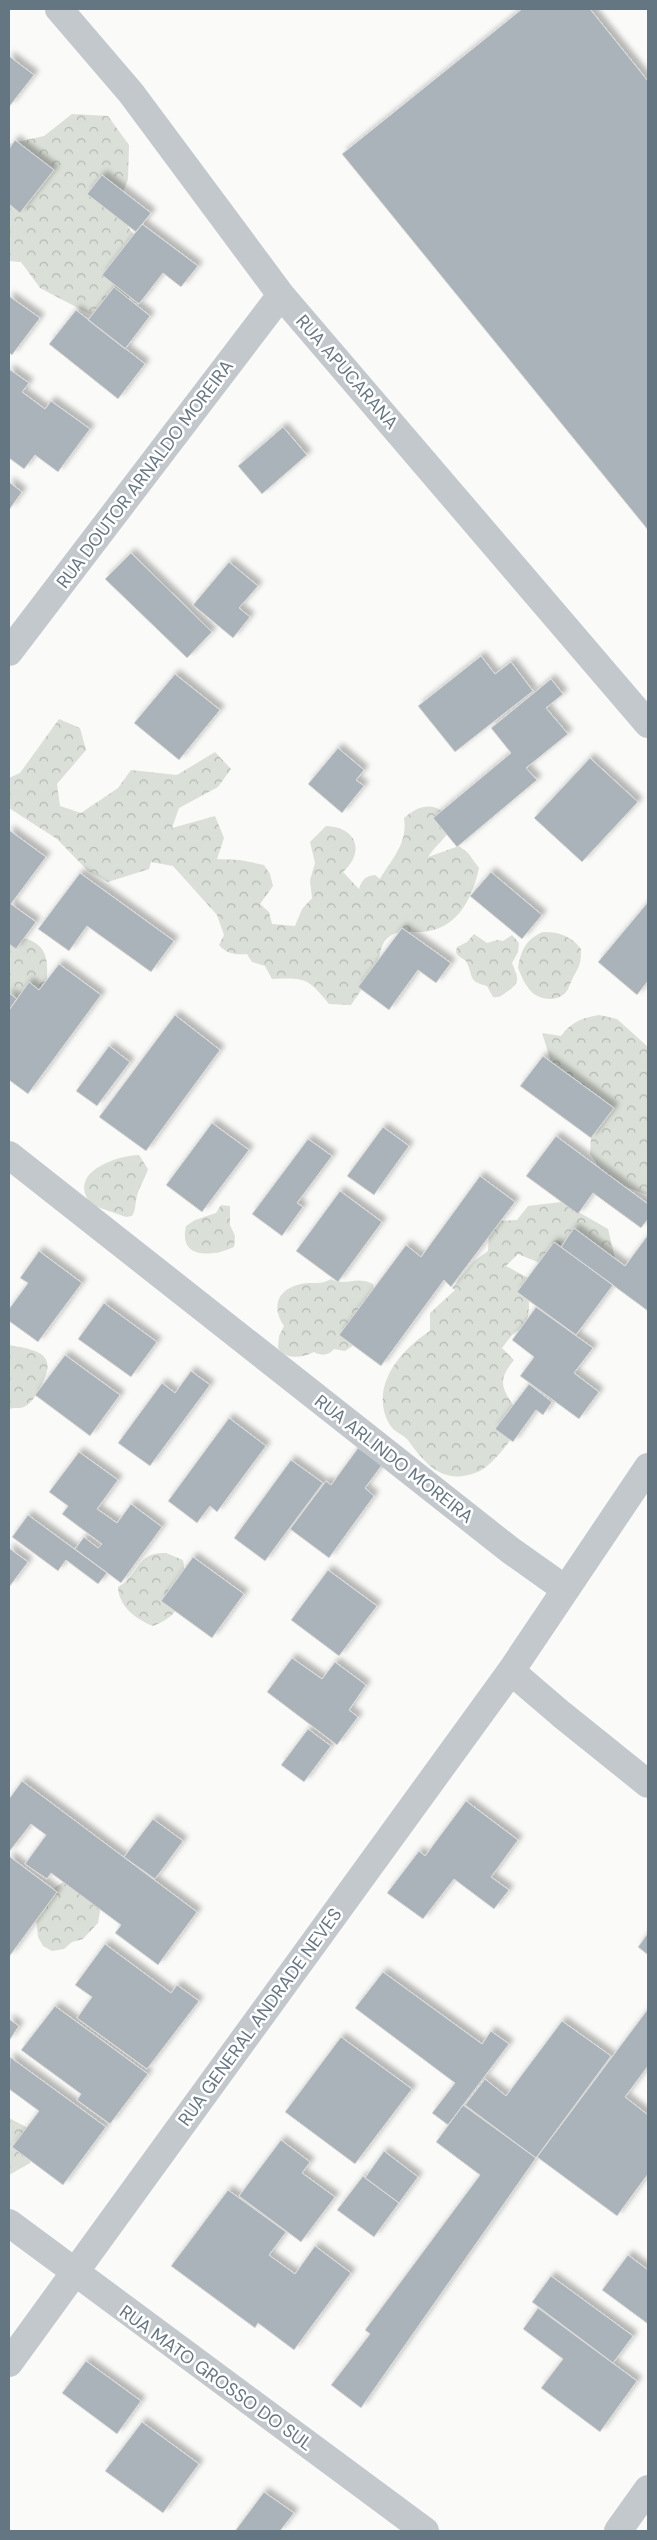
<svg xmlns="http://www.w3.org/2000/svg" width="657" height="2540" viewBox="0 0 657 2540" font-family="'DM Sans',sans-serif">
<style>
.forest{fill:url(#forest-crowns)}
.building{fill:#aab3b9;stroke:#dcdcda;filter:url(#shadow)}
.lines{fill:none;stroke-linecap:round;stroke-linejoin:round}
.minor{stroke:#c3c8cc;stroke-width:28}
.labels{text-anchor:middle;stroke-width:5;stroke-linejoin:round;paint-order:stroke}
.street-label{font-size:18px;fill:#657683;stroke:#fff}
</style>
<defs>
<pattern id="forest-crowns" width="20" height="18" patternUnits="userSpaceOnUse" patternTransform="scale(1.25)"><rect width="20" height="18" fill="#dadfd7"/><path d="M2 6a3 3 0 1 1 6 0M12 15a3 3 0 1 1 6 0" fill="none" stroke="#b4b9b4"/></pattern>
<filter id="shadow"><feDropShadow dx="4.5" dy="-4.5" stdDeviation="2.5" flood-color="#0004"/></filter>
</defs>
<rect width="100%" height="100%" fill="#fafaf8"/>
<path class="forest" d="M72 114 108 116 129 145 128 179 116 210 137 239 150 282 99 319 40 288 21 262 9 261V144L44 136Z
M59 719 80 728 86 750 57 784 60 806 81 813 118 788 131 770 177 775 215 752 231 769 218 787 179 808 172 828 215 816 224 838 217 859 240 860 264 865 270 874 273 886 260 904 269 912 272 924 295 926 302 909 312 898 310 880 315 863 310 842 326 826C356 827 366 851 343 872L359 889C362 880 365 876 375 875L380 879C392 858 408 844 404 818 424 801 439 803 454 824 447 837 436 845 428 857L459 846 468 853 479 868C472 900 456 931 420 932 410 932 398 930 390 936 379 944 382 953 377 963 370 978 360 992 351 1005L329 1004C307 977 305 978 272 979L265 966 252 962 247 954C235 955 227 954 219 945L224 935 217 915 173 866 151 862 149 869 108 882 88 871 57 839 9 808V778L20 773Z
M9 924 18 926 21 937C51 945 48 963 46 990L11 1001H9Z
M543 932C560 932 571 936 581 949 581 969 578 966 571 982 569 985 569 989 566 992 557 1003 537 1000 529 989 524 983 521 975 518 968 521 950 526 939 543 932Z
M474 934 487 943 497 940 503 941 512 935 519 943 518 952 512 963C518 978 521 982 508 991 501 995 501 998 493 997L487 986C468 981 474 978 467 963 465 958 458 958 456 952L457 947 467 942Z
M599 1015 617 1019 648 1047V1195L609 1181 590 1154 591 1138 600 1124 553 1068 542 1033 561 1036C571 1022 582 1018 599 1015Z
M139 1155 148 1169C145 1179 139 1187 137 1196 135 1203 136 1210 132 1216L126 1217 92 1205C65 1174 114 1156 139 1155Z
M561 1202 608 1229 616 1262 567 1274 518 1254 506 1266 528 1278 529 1307 527 1324 512 1335 502 1348 514 1360C499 1379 500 1385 513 1405L508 1421 513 1437C503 1449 490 1468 475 1473 441 1485 425 1463 407 1439 402 1434 393 1431 390 1425 368 1388 400 1350 430 1331V1313L455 1290 452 1288 474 1261 488 1251 489 1234 500 1221 517 1220 528 1206Z
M221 1205 230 1206V1225L235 1236 234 1247C214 1256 178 1261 186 1226L195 1220 216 1213Z
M331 1279C347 1287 355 1275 373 1284L376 1295 354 1345 345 1351 334 1349C328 1356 322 1356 314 1352 302 1358 286 1360 278 1348L279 1336 284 1326C271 1307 277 1289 301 1284 314 1281 319 1286 331 1279Z
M9 1345C37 1350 59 1353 41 1386 37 1394 32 1403 24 1407 19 1409 14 1407 9 1409Z
M166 1553 183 1560C186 1571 182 1600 176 1610 172 1617 161 1623 153 1626 136 1619 119 1607 118 1587 142 1573 135 1552 166 1553Z
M70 1874 101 1905 98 1923 83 1939 72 1942 64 1949 52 1951 43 1946 38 1937 36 1919 50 1891 63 1882Z
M9 2118 32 2130 37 2147 30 2163 9 2175Z"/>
<path class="building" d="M522 9H590L648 81V530L342 154Z
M9 56 34 75 9 107Z
M15 140 54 170 20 213 9 204V149Z
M102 175 151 213 136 232 87 194Z
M142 224 198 266 181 287 163 273 139 304 102 275Z
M114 287 150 316 125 349 88 320Z
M9 296 40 318 12 355 9 353Z
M76 310 145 364 118 399 49 344Z
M9 369 29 383 22 392 45 409 51 401 90 429 58 472 35 455 24 469 9 458Z
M283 427 307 455 262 494 238 466Z
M9 482 22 492 9 510Z
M131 553 212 632 187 658 105 579Z
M229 562 258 586 239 608 250 617 233 638 193 605Z
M481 656 495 674 511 662 533 691 455 752 418 706Z
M175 674 220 710 179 760 134 723Z
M551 679 563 694 546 708 568 734 526 768 537 780 457 847 433 818 511 753 491 728Z
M338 748 364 770 356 780 364 786 342 813 308 784Z
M590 758 638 802 582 862 534 818Z
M9 830 46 857 11 904 36 922 16 949 9 944Z
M491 872 542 915 522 939 470 896Z
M80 873 174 941 151 972 87 926 69 951 38 929Z
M648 902V981L637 995 598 962Z
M402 928 451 963 436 983 418 970 389 1010 358 987Z
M59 964 101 995 28 1094 9 1080V1010L29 982 39 990Z
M9 993 17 999 9 1010Z
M175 1015 220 1050 146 1151 99 1117Z
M109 1046 130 1062 97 1106 76 1091Z
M543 1056 614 1108 591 1138 520 1086Z
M212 1123 249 1150 202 1212 166 1185Z
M383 1127 409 1146 374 1195 347 1176Z
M556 1136 648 1204V1219L641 1228 593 1193 578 1214 526 1176Z
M308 1139 332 1156 297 1203 303 1207 282 1236 252 1214Z
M480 1176 515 1202 451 1287 444 1280 381 1366 339 1335 406 1245 421 1257Z
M340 1191 382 1222 338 1282 296 1251Z
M574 1228 625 1266 648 1235V1311L561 1247Z
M554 1242 613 1285 576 1335 517 1292Z
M39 1251 82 1283 38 1342 9 1321V1309L28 1283 20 1278Z
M104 1303 157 1342 131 1377 78 1339Z
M536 1307 593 1348 574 1373 599 1392 579 1419 520 1376 534 1357 512 1340Z
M65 1355 120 1395 90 1436 35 1395Z
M191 1371 210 1385 150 1466 118 1443 162 1383 175 1393Z
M529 1384 552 1402 543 1415 536 1410 513 1442 495 1429Z
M229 1418 266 1446 217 1512 210 1506 197 1523 168 1501Z
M358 1448 382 1465 365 1488 374 1496 329 1558 290 1529 326 1481 331 1485Z
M79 1452 118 1480 97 1509 117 1523 131 1504 162 1527 121 1583 75 1549 84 1537 98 1548 102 1544 62 1514 68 1506 49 1492Z
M291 1460 323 1483 265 1561 234 1538Z
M28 1515 107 1573 98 1584 66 1560 58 1571 12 1537Z
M9 1548 28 1562 10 1586 9 1585Z
M193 1557 244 1594 212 1638 161 1601Z
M328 1570 377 1606 339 1656 291 1620Z
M292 1658 322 1679 335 1662 366 1685 349 1710 358 1717 337 1745 267 1692Z
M308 1729 331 1746 304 1782 281 1765Z
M22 1781 197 1912 158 1965 115 1933 121 1925 51 1873 47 1879 25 1864 46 1835 31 1824 9 1852V1799Z
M466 1801 518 1840 491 1877 509 1890 494 1909 454 1879 423 1919 387 1893 419 1851 425 1856Z
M153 1819 183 1841 155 1879 124 1857Z
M9 1856 57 1892 9 1957Z
M648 1933V1955L638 1947Z
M105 1944 171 1993 177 1985 199 2001 147 2069 77 2018 92 1997 75 1985Z
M383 1972 482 2044 491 2031 509 2044 448 2125 432 2113 455 2083 355 2008Z
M55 2006 148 2074 110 2124 77 2100 81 2094 21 2050Z
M648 2009V2066L625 2097 648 2115V2174L617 2216 537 2157Z
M9 2019 19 2026 9 2041Z
M562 2021 611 2056 536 2158 465 2105 485 2079 506 2096Z
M341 2037 412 2089 355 2164 285 2112Z
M10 2057 106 2127 63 2185 12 2147 39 2111 9 2089Z
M463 2105 536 2158 361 2408 331 2385 370 2334 365 2330 480 2175 436 2142Z
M281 2140 310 2162 302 2173 335 2197 301 2242 239 2196Z
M384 2151 418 2177 399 2203 365 2178Z
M363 2176 399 2203 374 2237 337 2210Z
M228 2190 286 2232 269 2255 295 2274 315 2246 351 2273 294 2350 258 2323 255 2328 171 2266Z
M628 2255 648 2270V2324L602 2290Z
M551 2276 633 2336 613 2363 532 2302Z
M538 2308 637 2381 600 2432 541 2388 563 2359 523 2329Z
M86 2361 141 2401 117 2434 62 2393Z
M142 2422 199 2464 163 2513 105 2471Z
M264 2492 294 2513 280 2531H235Z"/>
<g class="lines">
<path class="minor" d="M59 9 131 93 281 295 648 724
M9 652 281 295
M9 1155 510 1550 565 1589
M511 1671 561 1714 648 1784
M9 2223 425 2531
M9 2363 511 1671 648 1467
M618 2531 648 2489"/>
</g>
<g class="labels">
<g class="street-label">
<text transform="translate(347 372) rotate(49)" y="6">RUA APUCARANA</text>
<text transform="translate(145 474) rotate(-53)" y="6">RUA DOUTOR ARNALDO MOREIRA</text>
<text transform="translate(394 1459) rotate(38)" y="6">RUA ARLINDO MOREIRA</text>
<text transform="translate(260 2017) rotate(-54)" y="6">RUA GENERAL ANDRADE NEVES</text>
<text transform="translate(216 2378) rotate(36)" y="6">RUA MATO GROSSO DO SUL</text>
</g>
</g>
<rect width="657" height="2540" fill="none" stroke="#657683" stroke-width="20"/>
</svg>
